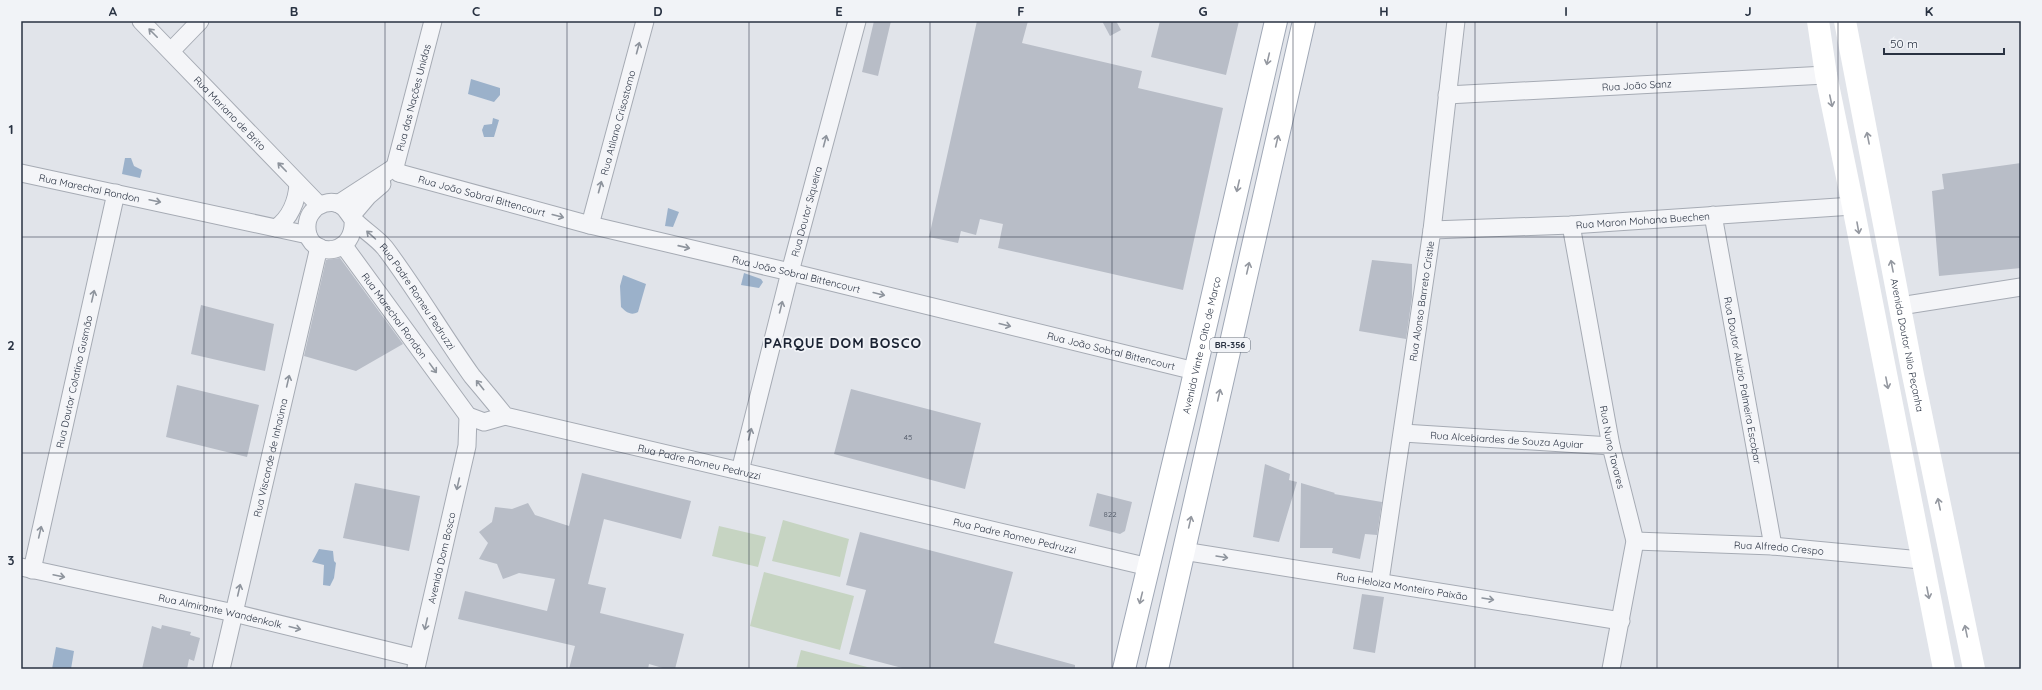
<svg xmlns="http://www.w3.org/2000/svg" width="2042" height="690" viewBox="0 0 2042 690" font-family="Quicksand,sans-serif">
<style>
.green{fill:#c6d4c2}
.water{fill:#9bb1ca}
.building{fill:#b8bdc7}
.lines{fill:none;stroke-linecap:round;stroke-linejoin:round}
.minor-casing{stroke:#a6abb4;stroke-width:19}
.primary-casing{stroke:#a0a8b6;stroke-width:24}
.minor{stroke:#f4f5f8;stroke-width:17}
.secondary{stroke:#fff;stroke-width:22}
.primary{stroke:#fff;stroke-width:22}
.oneway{stroke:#8e949d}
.oneway2{stroke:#9498a0}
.grid{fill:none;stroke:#293242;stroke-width:1;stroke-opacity:0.55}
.labels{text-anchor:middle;stroke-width:3.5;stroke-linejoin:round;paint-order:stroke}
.number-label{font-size:8px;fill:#4d5563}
.shield{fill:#f1f3f7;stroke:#656c78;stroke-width:1}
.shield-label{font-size:9px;font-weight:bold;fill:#293242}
.street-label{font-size:10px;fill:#293242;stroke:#f1f3f7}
.district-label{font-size:14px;font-weight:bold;letter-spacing:1px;fill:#1b2333;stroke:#f1f3f7}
.neatline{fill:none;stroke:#293242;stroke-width:1.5}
.grid-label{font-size:13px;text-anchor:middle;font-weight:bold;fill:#293242}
</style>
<rect width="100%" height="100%" fill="#e1e4ea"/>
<path class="green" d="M783 520 849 539 840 577 772 561Z
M719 526 766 537 758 567 712 556Z
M764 572 854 596 840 650 750 626Z
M801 650 871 668V669H796Z"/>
<path class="water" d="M471 79 500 88V95L494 102 468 94Z
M493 118 499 120 494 137H484L482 130 484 125 492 124Z
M125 158H131L134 166 142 170 140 178 122 174Z
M668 208 679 212 673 227 665 226Z
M744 273 761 279 763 282 759 288 741 285Z
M623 275 646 284 638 312C631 316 626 312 621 307L620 286Z
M319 549 333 551 334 561 336 563 334 578 330 586 323 585 324 565 312 562Z
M56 647 74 651 71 669H52Z"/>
<path class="building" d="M874 21H891L878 76 862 72Z
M977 21H1028L1022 43 1142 71 1138 88 1223 108 1183 290 998 248 1003 224 980 219 976 235 961 231 958 243 929 237Z
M1102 21H1116L1121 30 1110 36Z
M1160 21H1239L1226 75 1151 57Z
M2021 163V268L1939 276 1932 191 1944 189 1942 174Z
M340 258 403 344 356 371 304 356 326 260Z
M1372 260 1412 264V297L1406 339 1359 331Z
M201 305 274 324 265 371 191 354Z
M177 385 259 405 247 457 166 437Z
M851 389 981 423 965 489 834 454Z
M1265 464 1290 474 1289 480 1297 482 1279 542 1253 537Z
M582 473 691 501 681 539 604 519 588 584 606 588 600 613 684 634 675 669H666L649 664 648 669H569L575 646 458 619 465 591 547 611 555 579 519 573 503 579 497 564 479 559 488 543 479 532 492 522 495 507 512 509 528 503 535 515 569 526Z
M355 483 420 496 409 551 343 538Z
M1301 483 1335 493 1334 494 1382 502 1377 535 1365 534 1360 559 1332 553 1333 548H1300Z
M1097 493 1132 502 1125 531 1120 534 1089 526Z
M860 532 1013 572 994 643 1075 665V669H906L849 654 866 590 846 585Z
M1362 594 1384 597 1375 653 1353 649Z
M162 625 191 632 190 635 200 638 194 661 189 659 187 669H142L152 626 161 629Z"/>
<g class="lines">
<defs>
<g id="minor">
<path id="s1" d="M141 21 319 205"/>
<path d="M171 51 200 21"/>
<path id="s2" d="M1447 95 1826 75"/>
<path id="s3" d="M21 173 308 235"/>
<path id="s4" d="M399 173 590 225 790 272 1195 371"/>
<path id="s5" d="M399 173 395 167 433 21"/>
<path d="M338 204 395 167"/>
<path id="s6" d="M1713 215 1773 546"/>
<path d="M351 216 368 196 382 184"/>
<path id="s7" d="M353 219C356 254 316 259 308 235 306 227 307 218 312 212 318 204 330 200 339 204 347 208 348 214 353 219 363 230 376 237 385 248 416 289 442 334 472 376 483 389 494 402 505 416L1149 567"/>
<path id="s8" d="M590 225 645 21"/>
<path id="s9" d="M1571 225 1611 446 1635 541 1611 669"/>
<path d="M276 228C290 218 297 201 298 184"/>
<path id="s10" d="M1432 230 1571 225 1853 206"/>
<path id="s11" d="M344 246 468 416 484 422 505 416"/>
<path d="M1900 306 2021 287"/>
<path id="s12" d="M1403 433 1611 446"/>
<path id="s13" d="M740 471 790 272 857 21"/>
<path id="s14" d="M1635 541 1773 546 1921 560"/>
<path id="s15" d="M1183 551 1621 621"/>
<path id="s16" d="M21 567 234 613 418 658"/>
<path id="s17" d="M32 570 116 193"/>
<path id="s18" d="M1380 581 1432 230 1456 21"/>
<path id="s19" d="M416 668 467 446 468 416"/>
<path id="s20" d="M221 669 319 247"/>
</g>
<g id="primary">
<path id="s22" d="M1124 669 1189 398 1276 21"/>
<path d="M1157 669 1304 21"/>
</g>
</defs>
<use href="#minor" class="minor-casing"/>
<use href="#primary" class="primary-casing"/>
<use href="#minor" class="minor"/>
<g class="secondary">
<path d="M1818 21 1826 75 1853 206 1944 669"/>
<path id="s21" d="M1845 21 1913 375 1974 669"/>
</g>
<use href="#primary" class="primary"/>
</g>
<defs><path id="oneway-shaft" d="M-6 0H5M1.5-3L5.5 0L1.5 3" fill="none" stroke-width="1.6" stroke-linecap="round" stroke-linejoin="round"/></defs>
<g class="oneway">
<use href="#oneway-shaft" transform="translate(153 33) rotate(-135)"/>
<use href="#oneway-shaft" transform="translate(638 48) rotate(-75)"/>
<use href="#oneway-shaft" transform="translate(825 141) rotate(-75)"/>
<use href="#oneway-shaft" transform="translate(282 167) rotate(-134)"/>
<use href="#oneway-shaft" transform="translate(600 187) rotate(-75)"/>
<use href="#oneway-shaft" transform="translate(155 201) rotate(12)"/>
<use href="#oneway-shaft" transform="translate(558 216) rotate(15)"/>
<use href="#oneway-shaft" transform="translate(371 235) rotate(-138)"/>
<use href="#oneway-shaft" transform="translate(684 247) rotate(13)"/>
<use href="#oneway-shaft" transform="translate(879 294) rotate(14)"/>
<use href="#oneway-shaft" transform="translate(93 296) rotate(-77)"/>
<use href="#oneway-shaft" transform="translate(781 307) rotate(-76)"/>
<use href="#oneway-shaft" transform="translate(1005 325) rotate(14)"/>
<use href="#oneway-shaft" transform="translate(433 368) rotate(54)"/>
<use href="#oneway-shaft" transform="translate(288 381) rotate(-77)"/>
<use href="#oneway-shaft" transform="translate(480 385) rotate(-129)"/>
<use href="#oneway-shaft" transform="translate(750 434) rotate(-76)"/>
<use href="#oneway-shaft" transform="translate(458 484) rotate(103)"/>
<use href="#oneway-shaft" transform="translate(40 532) rotate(-77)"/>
<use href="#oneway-shaft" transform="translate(1222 557) rotate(9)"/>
<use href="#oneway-shaft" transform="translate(59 576) rotate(12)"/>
<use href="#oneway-shaft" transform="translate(239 590) rotate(-77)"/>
<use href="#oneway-shaft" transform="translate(1488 599) rotate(9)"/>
<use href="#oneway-shaft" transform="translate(426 624) rotate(103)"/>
<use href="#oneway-shaft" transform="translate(295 628) rotate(14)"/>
</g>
<g class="oneway2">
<use href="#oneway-shaft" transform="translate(1268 59) rotate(103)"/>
<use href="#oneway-shaft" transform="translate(1831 101) rotate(78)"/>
<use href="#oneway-shaft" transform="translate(1868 138) rotate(-101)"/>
<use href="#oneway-shaft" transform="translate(1277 141) rotate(-77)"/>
<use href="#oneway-shaft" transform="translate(1238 186) rotate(103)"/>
<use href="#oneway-shaft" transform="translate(1858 228) rotate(80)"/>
<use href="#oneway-shaft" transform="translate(1892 266) rotate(-101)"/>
<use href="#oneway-shaft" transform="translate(1248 268) rotate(-77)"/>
<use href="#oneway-shaft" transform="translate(1887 383) rotate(79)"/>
<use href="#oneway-shaft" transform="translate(1219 395) rotate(-77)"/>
<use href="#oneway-shaft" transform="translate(1939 504) rotate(-102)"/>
<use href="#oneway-shaft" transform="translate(1190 522) rotate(-77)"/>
<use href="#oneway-shaft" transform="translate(1928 593) rotate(79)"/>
<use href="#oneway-shaft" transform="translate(1141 598) rotate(104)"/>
<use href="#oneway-shaft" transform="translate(1966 631) rotate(-102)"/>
</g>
<path class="grid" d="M204 21V669M385 21V669M567 21V669M749 21V669M930 21V669M1112 21V669M1293 21V669M1475 21V669M1657 21V669M1838 21V669M21 237H2021M21 453H2021"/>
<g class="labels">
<g class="number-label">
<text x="908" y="440">45</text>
<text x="1110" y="517">822</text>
</g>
<rect class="shield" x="1210" y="338" width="40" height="14" rx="3"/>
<g class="shield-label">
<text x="1230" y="348">BR-356</text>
</g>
<g class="street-label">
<text dy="4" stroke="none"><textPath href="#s2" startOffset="190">Rua João Sanz</textPath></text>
<text dy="4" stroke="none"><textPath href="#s5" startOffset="79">Rua das Nações Unidas</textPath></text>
<text dy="4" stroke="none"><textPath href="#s1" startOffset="128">Rua Mariano de Brito</textPath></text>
<text dy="4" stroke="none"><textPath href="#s8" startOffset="106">Rua Atilano Crisostomo</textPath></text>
<text dy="4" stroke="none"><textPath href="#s3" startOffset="70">Rua Marechal Rondon</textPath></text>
<text dy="4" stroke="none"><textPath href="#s4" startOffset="86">Rua João Sobral Bittencourt</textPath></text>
<text dy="4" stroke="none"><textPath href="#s13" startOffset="268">Rua Doutor Siqueira</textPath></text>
<text dy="4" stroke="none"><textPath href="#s10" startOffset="211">Rua Maron Mohana Buechen</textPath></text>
<text dy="4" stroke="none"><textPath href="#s4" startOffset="410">Rua João Sobral Bittencourt</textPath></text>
<text dy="4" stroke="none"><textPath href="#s7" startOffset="248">Rua Padre Romeu Pedruzzi</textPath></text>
<text dy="4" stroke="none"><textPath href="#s18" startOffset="283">Rua Alonso Barreto Cristie</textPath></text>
<text dy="4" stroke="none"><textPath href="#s11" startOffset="86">Rua Marechal Rondon</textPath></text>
<text dy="4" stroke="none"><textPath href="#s22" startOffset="333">Avenida Vinte e Oito de Março</textPath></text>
<text dy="4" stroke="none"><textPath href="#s21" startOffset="330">Avenida Doutor Nilo Peçanha</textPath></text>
<text dy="4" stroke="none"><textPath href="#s4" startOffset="734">Rua João Sobral Bittencourt</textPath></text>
<text dy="4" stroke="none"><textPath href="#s17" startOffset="193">Rua Doutor Colatino Gusmão</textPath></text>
<text dy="4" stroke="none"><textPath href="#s6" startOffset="168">Rua Doutor Aluizio Palmeira Escobar</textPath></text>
<text dy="4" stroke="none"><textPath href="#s12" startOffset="104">Rua Alcebiardes de Souza Aguiar</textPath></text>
<text dy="4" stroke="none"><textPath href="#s9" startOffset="226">Rua Nuno Tavares</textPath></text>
<text dy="4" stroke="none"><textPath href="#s20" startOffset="217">Rua Visconde de Inhaúma</textPath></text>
<text dy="4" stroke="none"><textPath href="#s7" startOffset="596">Rua Padre Romeu Pedruzzi</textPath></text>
<text dy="4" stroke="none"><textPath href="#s7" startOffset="920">Rua Padre Romeu Pedruzzi</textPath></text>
<text dy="4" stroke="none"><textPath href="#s14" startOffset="144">Rua Alfredo Crespo</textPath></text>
<text dy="4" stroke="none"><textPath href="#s19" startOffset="113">Avenida Dom Bosco</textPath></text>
<text dy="4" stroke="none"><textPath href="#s15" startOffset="222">Rua Heloiza Monteiro Paixão</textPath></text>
<text dy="4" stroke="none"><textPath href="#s16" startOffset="204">Rua Almirante Wandenkolk</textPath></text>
</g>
<g class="district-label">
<text x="843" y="348">PARQUE DOM BOSCO</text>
</g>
</g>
<rect width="2042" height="690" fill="none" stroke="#f1f3f7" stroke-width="44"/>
<path d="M1884 48v6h120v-6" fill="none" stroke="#293242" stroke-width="2"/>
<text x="1890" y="48" font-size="12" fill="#293242" stroke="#f1f3f7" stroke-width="3" paint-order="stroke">50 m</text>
<rect x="22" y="22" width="1998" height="646" class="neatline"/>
<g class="grid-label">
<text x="113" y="16">A</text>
<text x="294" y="16">B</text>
<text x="476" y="16">C</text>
<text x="658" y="16">D</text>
<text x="839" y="16">E</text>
<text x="1021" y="16">F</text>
<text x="1203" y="16">G</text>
<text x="1384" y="16">H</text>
<text x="1566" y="16">I</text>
<text x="1748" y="16">J</text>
<text x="1929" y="16">K</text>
<text x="11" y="134">1</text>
<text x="11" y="350">2</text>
<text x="11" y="565">3</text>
</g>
</svg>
